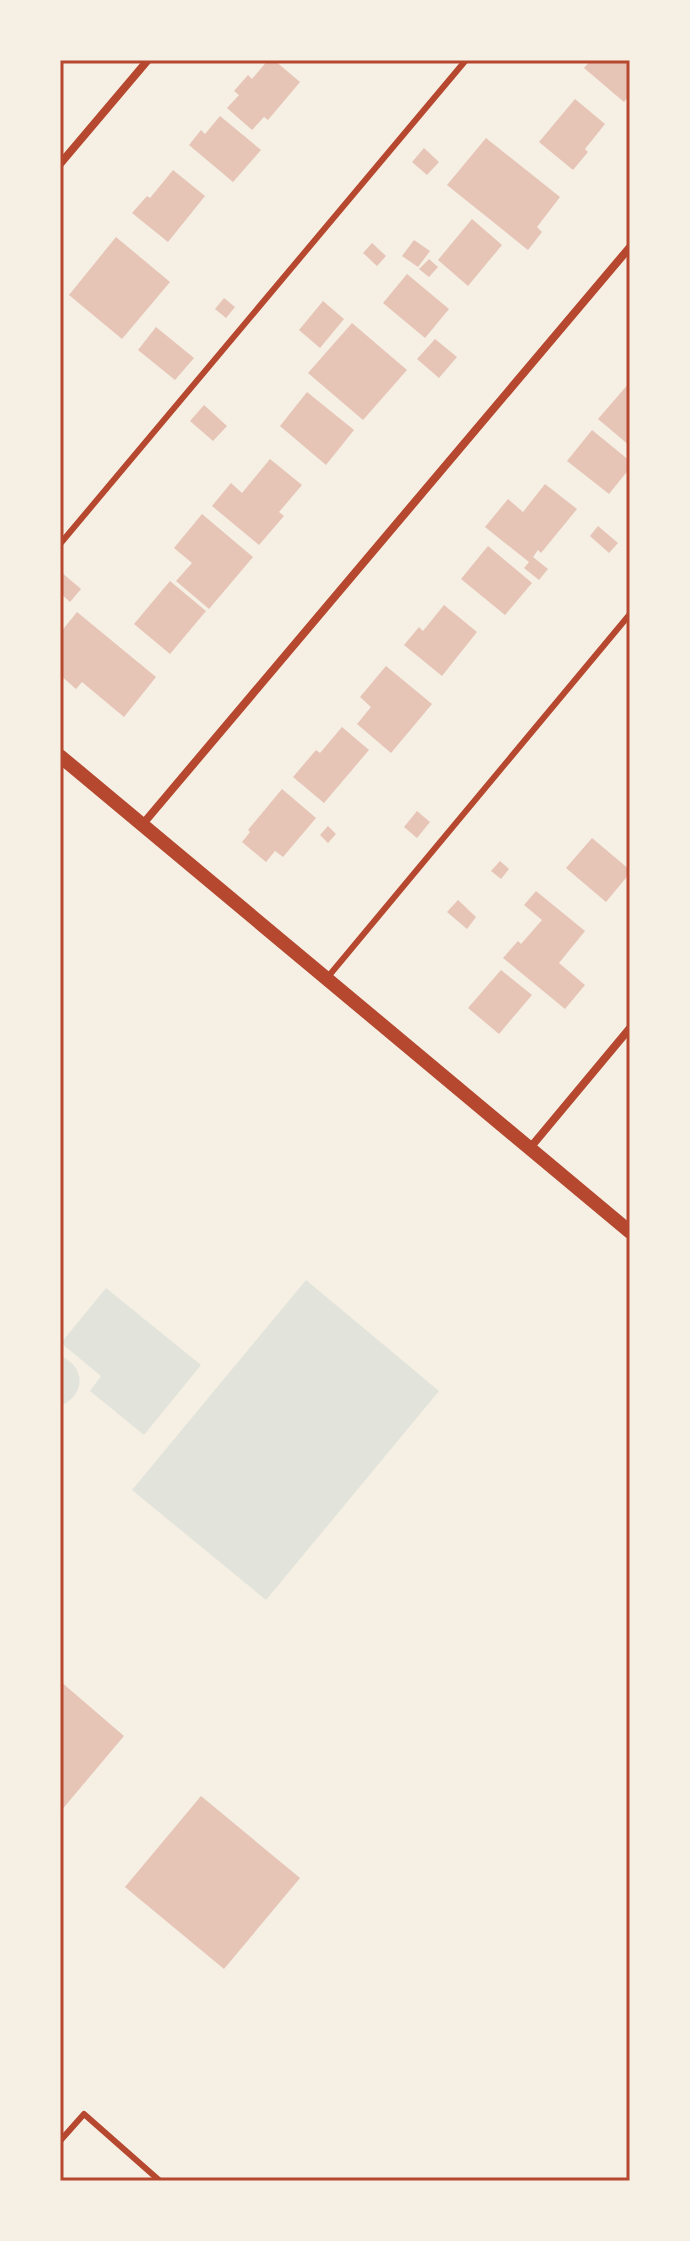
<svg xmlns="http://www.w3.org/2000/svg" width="690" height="2241" viewBox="0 0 690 2241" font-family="'Archivo Narrow',sans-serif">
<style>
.green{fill:#e2e4dc}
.building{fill:#e6c5b7}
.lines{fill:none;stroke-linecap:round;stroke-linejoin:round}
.service{stroke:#b5482f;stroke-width:6}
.minor{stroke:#b5482f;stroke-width:8}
.tertiary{stroke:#b5482f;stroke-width:14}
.neatline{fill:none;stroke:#b5482f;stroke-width:3}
</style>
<rect width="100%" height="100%" fill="#f6efe4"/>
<path class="green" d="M306 1280 439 1391 266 1600 132 1490Z
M106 1288 201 1365 144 1435 90 1391 101 1376 61 1343Z
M60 1356C86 1366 86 1395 60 1406Z"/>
<path class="building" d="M268 60H274L300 82 268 120 264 117 252 130 227 108 239 95 234 91 248 75 252 79Z
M591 60H630V95L624 102 584 68Z
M575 99 605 124 585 149 588 152 573 170 539 142Z
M220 116 261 150 233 182 189 145 201 130 205 134Z
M486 138 560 197 537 227 542 232 528 250 447 185Z
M424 148 439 162 427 175 412 162Z
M173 170 205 196 168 242 132 213 147 196 150 198Z
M472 219 502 245 468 286 438 260Z
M116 237 170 282 122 339 69 295Z
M414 240 430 251 418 267 402 256Z
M372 243 386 256 377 266 363 253Z
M429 259 438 267 429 277 419 269Z
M407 274 449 309 425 338 383 303Z
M224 298 235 307 226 318 215 309Z
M323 301 344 319 320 348 299 330Z
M352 323 407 370 363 420 308 373Z
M156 327 194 358 175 380 138 350Z
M435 339 457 357 439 378 417 359Z
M630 382V446L598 419Z
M307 392 354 430 326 465 280 426Z
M204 405 227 426 213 441 190 421Z
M592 430 630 461V468L609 494 567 461Z
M270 459 302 485 279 512 284 516 259 545 212 506 231 483 242 493Z
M545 484 577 509 541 553 538 550 533 557 548 569 539 580 524 568 529 562 485 527 508 499 523 512Z
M202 514 253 557 209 609 176 581 192 563 174 548Z
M598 526 618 543 609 553 590 536Z
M488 546 532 583 505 615 461 579Z
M61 572 81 589 70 602 60 593Z
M170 581 206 611 170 654 134 624Z
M444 605 477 632 442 676 404 645 419 627 423 631Z
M77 612 156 677 124 717 82 682 76 689 60 675V633Z
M386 666 432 704 391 753 357 724 371 707 360 697Z
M342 727 369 750 324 803 293 777 316 750 320 753Z
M282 789 316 818 283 857 275 851 266 862 242 842 250 832 248 830Z
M417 811 430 822 417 838 404 827Z
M328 826 336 834 328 843 320 835Z
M592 838 630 870V873L606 902 566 868Z
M500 861 509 869 501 879 491 871Z
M536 891 585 931 559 963 585 985 565 1009 503 958 518 941 521 944 542 920 524 905Z
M458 900 476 917 467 929 447 912Z
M501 970 532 995 499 1034 468 1008Z
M60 1681 124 1736 60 1812Z
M201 1796 300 1878 224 1969 125 1887Z"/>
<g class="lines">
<path class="service" d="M60 544 466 60
M327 978 630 614
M60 2141 84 2114 160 2181"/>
<path class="minor" d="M60 164 148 60
M142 825 630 247
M530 1148 630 1028"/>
<path class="tertiary" d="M60 756 630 1232"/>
</g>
<rect width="690" height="2241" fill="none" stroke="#f6efe4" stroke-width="124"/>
<rect x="62" y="62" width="566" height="2117" class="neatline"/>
</svg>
